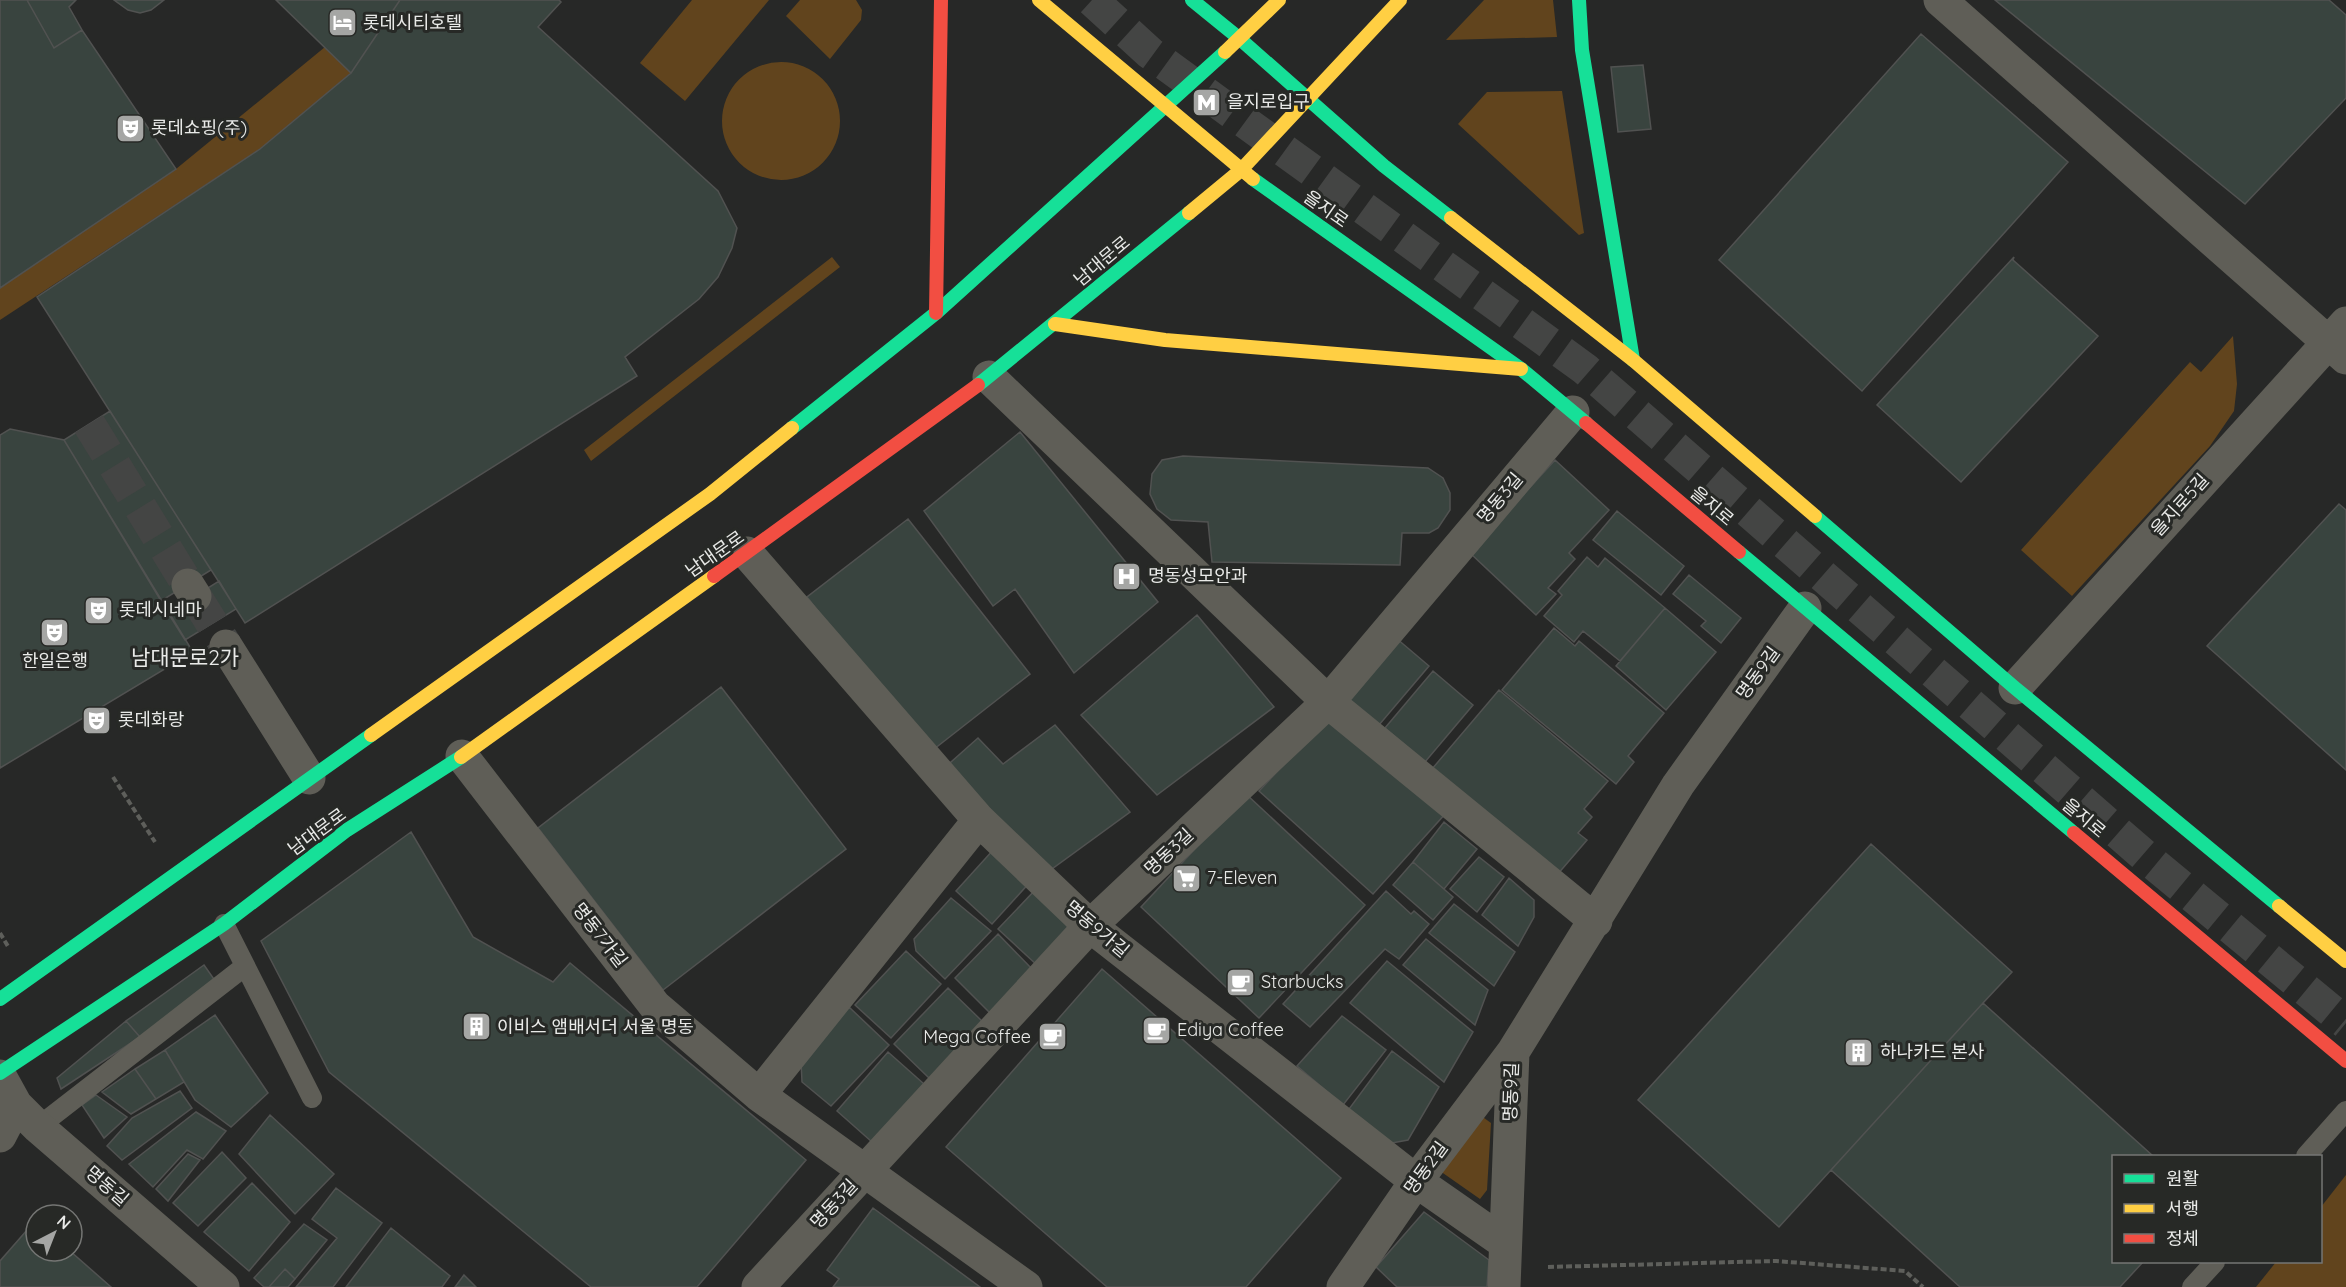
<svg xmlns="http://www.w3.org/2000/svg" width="2346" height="1287" viewBox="0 0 2346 1287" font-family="Quicksand,'Noto Sans KR',sans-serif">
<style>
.green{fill:#61441d}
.building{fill:#39443f;stroke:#515251;stroke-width:1.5}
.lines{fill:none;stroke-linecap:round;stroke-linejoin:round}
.street-tunnel{stroke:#444544;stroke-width:33;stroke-dasharray:33 16;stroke-linecap:butt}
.path{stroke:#5e5f5b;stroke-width:4;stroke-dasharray:6 3;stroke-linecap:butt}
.lane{stroke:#5f5e57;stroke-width:20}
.street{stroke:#5f5e57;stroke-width:33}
.fast{stroke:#16e098;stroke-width:14}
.slow{stroke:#ffcf43;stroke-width:14}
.jam{stroke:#f24e42;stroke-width:14}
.labels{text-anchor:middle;stroke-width:6;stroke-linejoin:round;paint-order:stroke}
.poi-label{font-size:18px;fill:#e9eae8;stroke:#272926;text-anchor:start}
.street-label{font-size:18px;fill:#e9eae8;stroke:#272926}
.quarter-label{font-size:21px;fill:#e9eae8;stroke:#272926}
</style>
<rect width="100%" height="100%" fill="#272827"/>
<path class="green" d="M692 0H769L685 101 640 63Z
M800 0H856L862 10 861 20 830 59 786 16Z
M1484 0H1553L1557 37 1446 40Z
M325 47 351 73 260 149 0 320V288L176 169Z
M722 121a59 59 0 1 1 118 0a59 59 0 1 1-118 0Z
M1562 91 1584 233 1579 235 1458 124 1487 92Z
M832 257 840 267 591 461 584 450Z
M2233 336 2237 384 2234 411 2210 446 2072 596 2021 550 2190 362 2201 372Z
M1480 1115 1491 1123 1487 1190 1480 1199 1440 1171Z
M2346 1175V1287H2256L2276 1262H2320L2321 1207Z"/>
<path class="building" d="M0 0H27L54 48 82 30 176 169 0 288Z
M27 0H76L69 7 82 30 54 48Z
M114 0H164L151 10 140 13 128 10Z
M276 0H400L351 73Z
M400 0H559L561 2 538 27 718 191 737 228 732 248 718 277 699 299 625 357 637 376 245 623 37 297 260 149 351 73Z
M1995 0H2329L2346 15V98L2245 204Z
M1921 34 2068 162 1862 391 1719 260Z
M1643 65 1651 129 1618 132 1611 67Z
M2014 257 2013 260 2098 336 1961 482 1877 405Z
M110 411 211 570 161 601 64 440Z
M10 429 64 440 193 652 0 768V435Z
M1020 432 1158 602 1074 673 1015 589 993 606 924 511Z
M1183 456 1428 468 1443 478 1450 493V510L1438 528 1429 533H1402L1400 565 1212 562 1208 522 1171 520 1157 509 1150 494 1152 474 1162 460Z
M1555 460 1609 510 1569 553 1575 559 1548 588 1556 594 1536 615 1470 553Z
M2339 504 2346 510V770L2207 646Z
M1617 511 1684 566 1661 595 1593 540Z
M908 519 1030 674 929 753 807 597Z
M1587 557 1598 567 1605 558 1665 608 1620 661 1583 631 1574 642 1544 616 1562 595 1558 591Z
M1689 575 1741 618 1721 643 1701 626 1706 621 1673 594Z
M219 581 236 609 185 640 168 613Z
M1665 608 1716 652 1666 710 1616 666Z
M1197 615 1274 707 1157 795 1081 715Z
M1554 628 1575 646 1579 641 1664 713 1628 756 1634 762 1616 784 1502 690Z
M1396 638 1429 666 1379 725 1345 696Z
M1433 671 1473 705 1425 762 1385 728Z
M721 687 846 849 663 990 538 828Z
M1499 690 1608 781 1584 809 1592 817 1578 833 1587 840 1557 875 1432 769Z
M1328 717 1446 813 1373 894 1259 791Z
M1055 725 1130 812 1045 874 942 770 978 738 1003 764Z
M1246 794 1365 905 1259 1018 1141 907Z
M1444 822 1477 849 1444 889 1413 862Z
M411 832 473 937 553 982 570 963 806 1160 697 1287H591L329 1072 261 941Z
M1871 844 2012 972 1983 1003 2153 1156H2114V1262H2143L2120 1287H1960L1831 1170 1779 1227 1638 1100Z
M994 849 1031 881 992 924 956 891Z
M1479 857 1504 877 1477 912 1450 889Z
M1413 862 1453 897 1433 920 1393 885Z
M1509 878 1534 900V917L1518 946 1482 915Z
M1038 887 1070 930 1038 966 998 929Z
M1386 891 1411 914 1414 911 1429 924 1399 959 1385 949 1310 1027 1283 1004Z
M951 898 991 931 945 979 916 951 914 939Z
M1454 904 1515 952 1494 986 1429 933Z
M998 934 1034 971 991 1014 955 978Z
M1426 939 1488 990 1475 1025 1403 965Z
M906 951 941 984 891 1038 855 1005Z
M1387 961 1473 1032 1444 1082 1350 1003Z
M204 965 216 982 140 1037 126 1021Z
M1102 969 1341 1178 1246 1287H1107L946 1147Z
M948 988 984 1023 930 1079 894 1044Z
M1983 1003 2153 1156H2114V1262H2143L2120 1287H1960L1831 1170Z
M849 1007 889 1045 831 1106 802 1082 801 1061Z
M215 1015 268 1093 231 1127 195 1100 165 1050Z
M1342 1016 1386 1050 1343 1105 1297 1066Z
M126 1021 140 1037 61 1089 57 1078Z
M165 1050 184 1082 156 1099 135 1069Z
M1392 1051 1439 1087 1408 1140 1392 1143 1349 1109Z
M888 1052 924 1084 872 1142 837 1111Z
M135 1069 156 1099 131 1114 102 1092Z
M180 1091 192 1108 122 1160 107 1146 132 1118Z
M96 1095 127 1117 104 1138 82 1105Z
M196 1112 226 1131 203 1159 187 1150 153 1187 129 1164Z
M270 1115 334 1174 295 1214 239 1154Z
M222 1152 246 1178 198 1226 173 1203Z
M188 1154 200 1160 168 1201 156 1189Z
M252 1183 290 1222 249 1271 204 1232Z
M336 1188 382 1223 333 1287H296L337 1238 312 1219Z
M873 1208 980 1287H833L839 1279 827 1270Z
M1424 1212 1489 1260 1487 1287H1397L1376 1267Z
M35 1221 36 1251H70L111 1287H0V1261Z
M304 1224 327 1240 295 1279 285 1269 269 1287H264L254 1278Z
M391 1228 450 1276 442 1287H346Z
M285 1269 295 1279 288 1287H269Z
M464 1275 476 1287H455Z"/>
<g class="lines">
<path class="street-tunnel" d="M1092 0 1150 53 1585 369 2154 864 2346 1023
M89 424 188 585
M195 596 226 646"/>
<path class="path" d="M113 777 155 842
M0 933 9 948
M1548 1267 1776 1261 1905 1271 1923 1287"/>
<path class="lane" d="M224 924 312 1098
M38 1127 244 967
M2306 1156 2346 1111
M2192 1287 2215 1262"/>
<path class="street" d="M1940 0 2346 358
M989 377 1328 702 1596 921
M747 553 979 820 1090 926 1416 1181 1505 1243
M188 585 195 596
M226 646 309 778
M2015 688 2346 323
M462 756 655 1006 759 1095 1026 1287
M0 1076 16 1105 38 1127 223 1287
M759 1095 979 820
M0 1136 16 1105
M758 1287 1090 926 1328 702 1573 412
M1343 1287 1416 1181 1513 1052
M1504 1287 1513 1052 1678 785 1805 608"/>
<path class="fast" d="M1192 0 1240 39 1384 166 1451 218
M1579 0 1582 50 1633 360
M1253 179 1521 369 1586 423
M978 385 1189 213
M792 428 936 313 1225 52
M1815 516 2015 688 2279 906
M1739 552 2074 833
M0 999 371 735
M0 1073 224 924 347 830 461 757"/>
<path class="slow" d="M1039 0 1253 179
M1225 52 1279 0
M1189 213 1241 170 1400 0
M1451 218 1633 360 1815 516
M1055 324 1165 340 1521 369
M371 735 710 494 792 428
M461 757 714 576
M2279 906 2346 961"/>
<path class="jam" d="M936 313 941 0
M1586 423 1739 552
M714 576 978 385
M2074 833 2346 1061"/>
</g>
<defs>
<symbol id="hotel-square" viewBox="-11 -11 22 22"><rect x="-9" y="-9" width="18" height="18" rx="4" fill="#a5a6a4" stroke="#272926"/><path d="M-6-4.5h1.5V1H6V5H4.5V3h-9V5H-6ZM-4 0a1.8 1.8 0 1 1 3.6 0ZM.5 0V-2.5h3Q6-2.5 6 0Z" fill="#fff"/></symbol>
<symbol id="metro-square" viewBox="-11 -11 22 22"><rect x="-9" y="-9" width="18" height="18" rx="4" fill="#a5a6a4" stroke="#272926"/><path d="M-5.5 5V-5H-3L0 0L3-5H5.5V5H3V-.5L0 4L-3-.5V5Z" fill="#fff"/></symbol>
<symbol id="theatre-square" viewBox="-11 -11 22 22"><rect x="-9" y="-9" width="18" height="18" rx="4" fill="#a5a6a4" stroke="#272926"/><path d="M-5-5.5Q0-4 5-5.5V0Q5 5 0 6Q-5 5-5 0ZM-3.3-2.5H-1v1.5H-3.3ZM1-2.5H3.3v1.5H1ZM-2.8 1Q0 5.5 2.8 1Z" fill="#fff"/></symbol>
<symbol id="hospital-square" viewBox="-11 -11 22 22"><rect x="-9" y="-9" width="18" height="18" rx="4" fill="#a5a6a4" stroke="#272926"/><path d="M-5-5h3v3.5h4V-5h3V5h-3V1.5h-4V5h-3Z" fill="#fff"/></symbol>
<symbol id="supermarket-square" viewBox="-11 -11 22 22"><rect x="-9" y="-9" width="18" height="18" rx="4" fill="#a5a6a4" stroke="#272926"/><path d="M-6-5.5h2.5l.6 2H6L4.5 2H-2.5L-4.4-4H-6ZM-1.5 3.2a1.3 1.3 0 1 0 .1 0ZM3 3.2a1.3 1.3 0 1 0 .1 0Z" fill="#fff"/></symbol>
<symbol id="cafe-square" viewBox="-11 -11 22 22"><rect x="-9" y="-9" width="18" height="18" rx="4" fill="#a5a6a4" stroke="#272926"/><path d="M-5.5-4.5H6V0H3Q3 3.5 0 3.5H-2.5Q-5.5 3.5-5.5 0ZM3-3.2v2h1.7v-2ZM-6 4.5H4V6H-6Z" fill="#fff"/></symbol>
<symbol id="building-square" viewBox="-11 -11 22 22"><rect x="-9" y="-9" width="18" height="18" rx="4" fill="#a5a6a4" stroke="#272926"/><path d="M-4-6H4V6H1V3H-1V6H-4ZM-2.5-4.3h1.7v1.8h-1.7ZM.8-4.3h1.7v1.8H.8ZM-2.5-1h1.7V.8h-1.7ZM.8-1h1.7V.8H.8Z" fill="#fff"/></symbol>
</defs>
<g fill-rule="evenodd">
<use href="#hotel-square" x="326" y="6" width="33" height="33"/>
<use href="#metro-square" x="1190" y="86" width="33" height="33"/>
<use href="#theatre-square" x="114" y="112" width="33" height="33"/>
<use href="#hospital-square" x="1110" y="560" width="33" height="33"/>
<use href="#theatre-square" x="82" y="594" width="33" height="33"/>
<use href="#theatre-square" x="38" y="616" width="33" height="33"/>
<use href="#theatre-square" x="80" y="704" width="33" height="33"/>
<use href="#supermarket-square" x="1170" y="862" width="33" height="33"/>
<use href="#cafe-square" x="1224" y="966" width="33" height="33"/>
<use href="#building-square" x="460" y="1010" width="33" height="33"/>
<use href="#cafe-square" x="1140" y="1014" width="33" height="33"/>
<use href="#cafe-square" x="1036" y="1020" width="33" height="33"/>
<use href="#building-square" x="1842" y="1036" width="33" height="33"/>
</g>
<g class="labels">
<g class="poi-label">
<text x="363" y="29">롯데시티호텔</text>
<text x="1227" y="108">을지로입구</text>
<text x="151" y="134">롯데쇼핑(주)</text>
<text x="1148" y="582">명동성모안과</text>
<text x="119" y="616">롯데시네마</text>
<text x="55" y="667" text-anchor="middle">한일은행</text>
<text x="118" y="726">롯데화랑</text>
<text x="1207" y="884">7-Eleven</text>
<text x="1261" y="988">Starbucks</text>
<text x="497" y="1033">이비스 앰배서더 서울 명동</text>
<text x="1177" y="1036">Ediya Coffee</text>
<text x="1031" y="1043" text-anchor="end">Mega Coffee</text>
<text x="1880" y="1058">하나카드 본사</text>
</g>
<g class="street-label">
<text transform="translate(1326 209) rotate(35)" y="6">을지로</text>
<text transform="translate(1102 261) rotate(-40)" y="6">남대문로</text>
<text transform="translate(1500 498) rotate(-50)" y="6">명동3길</text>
<text transform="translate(2180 505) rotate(-48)" y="6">을지로5길</text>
<text transform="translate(1712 506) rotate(40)" y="6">을지로</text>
<text transform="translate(715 554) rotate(-35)" y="6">남대문로</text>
<text transform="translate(1758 673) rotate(-54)" y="6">명동9길</text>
<text transform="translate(2084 818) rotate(40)" y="6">을지로</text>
<text transform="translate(317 832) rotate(-36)" y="6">남대문로</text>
<text transform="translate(1169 852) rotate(-43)" y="6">명동3길</text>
<text transform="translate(1097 929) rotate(40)" y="6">명동9가길</text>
<text transform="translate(600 935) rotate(52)" y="6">명동7가길</text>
<text transform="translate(1511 1092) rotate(-88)" y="6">명동9길</text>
<text transform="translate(1426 1168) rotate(-54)" y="6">명동2길</text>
<text transform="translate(107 1186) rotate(41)" y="6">명동길</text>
<text transform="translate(834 1204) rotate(-47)" y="6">명동3길</text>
</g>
<g class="quarter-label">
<text x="185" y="665">남대문로2가</text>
</g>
</g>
<rect x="2112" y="1155" width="210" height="108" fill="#272926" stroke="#757674" stroke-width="1.5"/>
<rect x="2124" y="1174" width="30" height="9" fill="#16e098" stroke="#757674" stroke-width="1.5"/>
<text x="2166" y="1185" font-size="18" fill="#e9eae8">원활</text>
<rect x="2124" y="1204" width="30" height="9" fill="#ffcf43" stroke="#757674" stroke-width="1.5"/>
<text x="2166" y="1215" font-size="18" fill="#e9eae8">서행</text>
<rect x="2124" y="1234" width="30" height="9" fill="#f24e42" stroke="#757674" stroke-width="1.5"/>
<text x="2166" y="1245" font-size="18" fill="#e9eae8">정체</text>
<g transform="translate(54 1233) rotate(42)"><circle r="28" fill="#272926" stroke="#757674" stroke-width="1.5"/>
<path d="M0-4.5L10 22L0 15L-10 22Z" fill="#a5a6a4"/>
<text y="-9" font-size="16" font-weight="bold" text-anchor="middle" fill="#e9eae8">N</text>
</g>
</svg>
